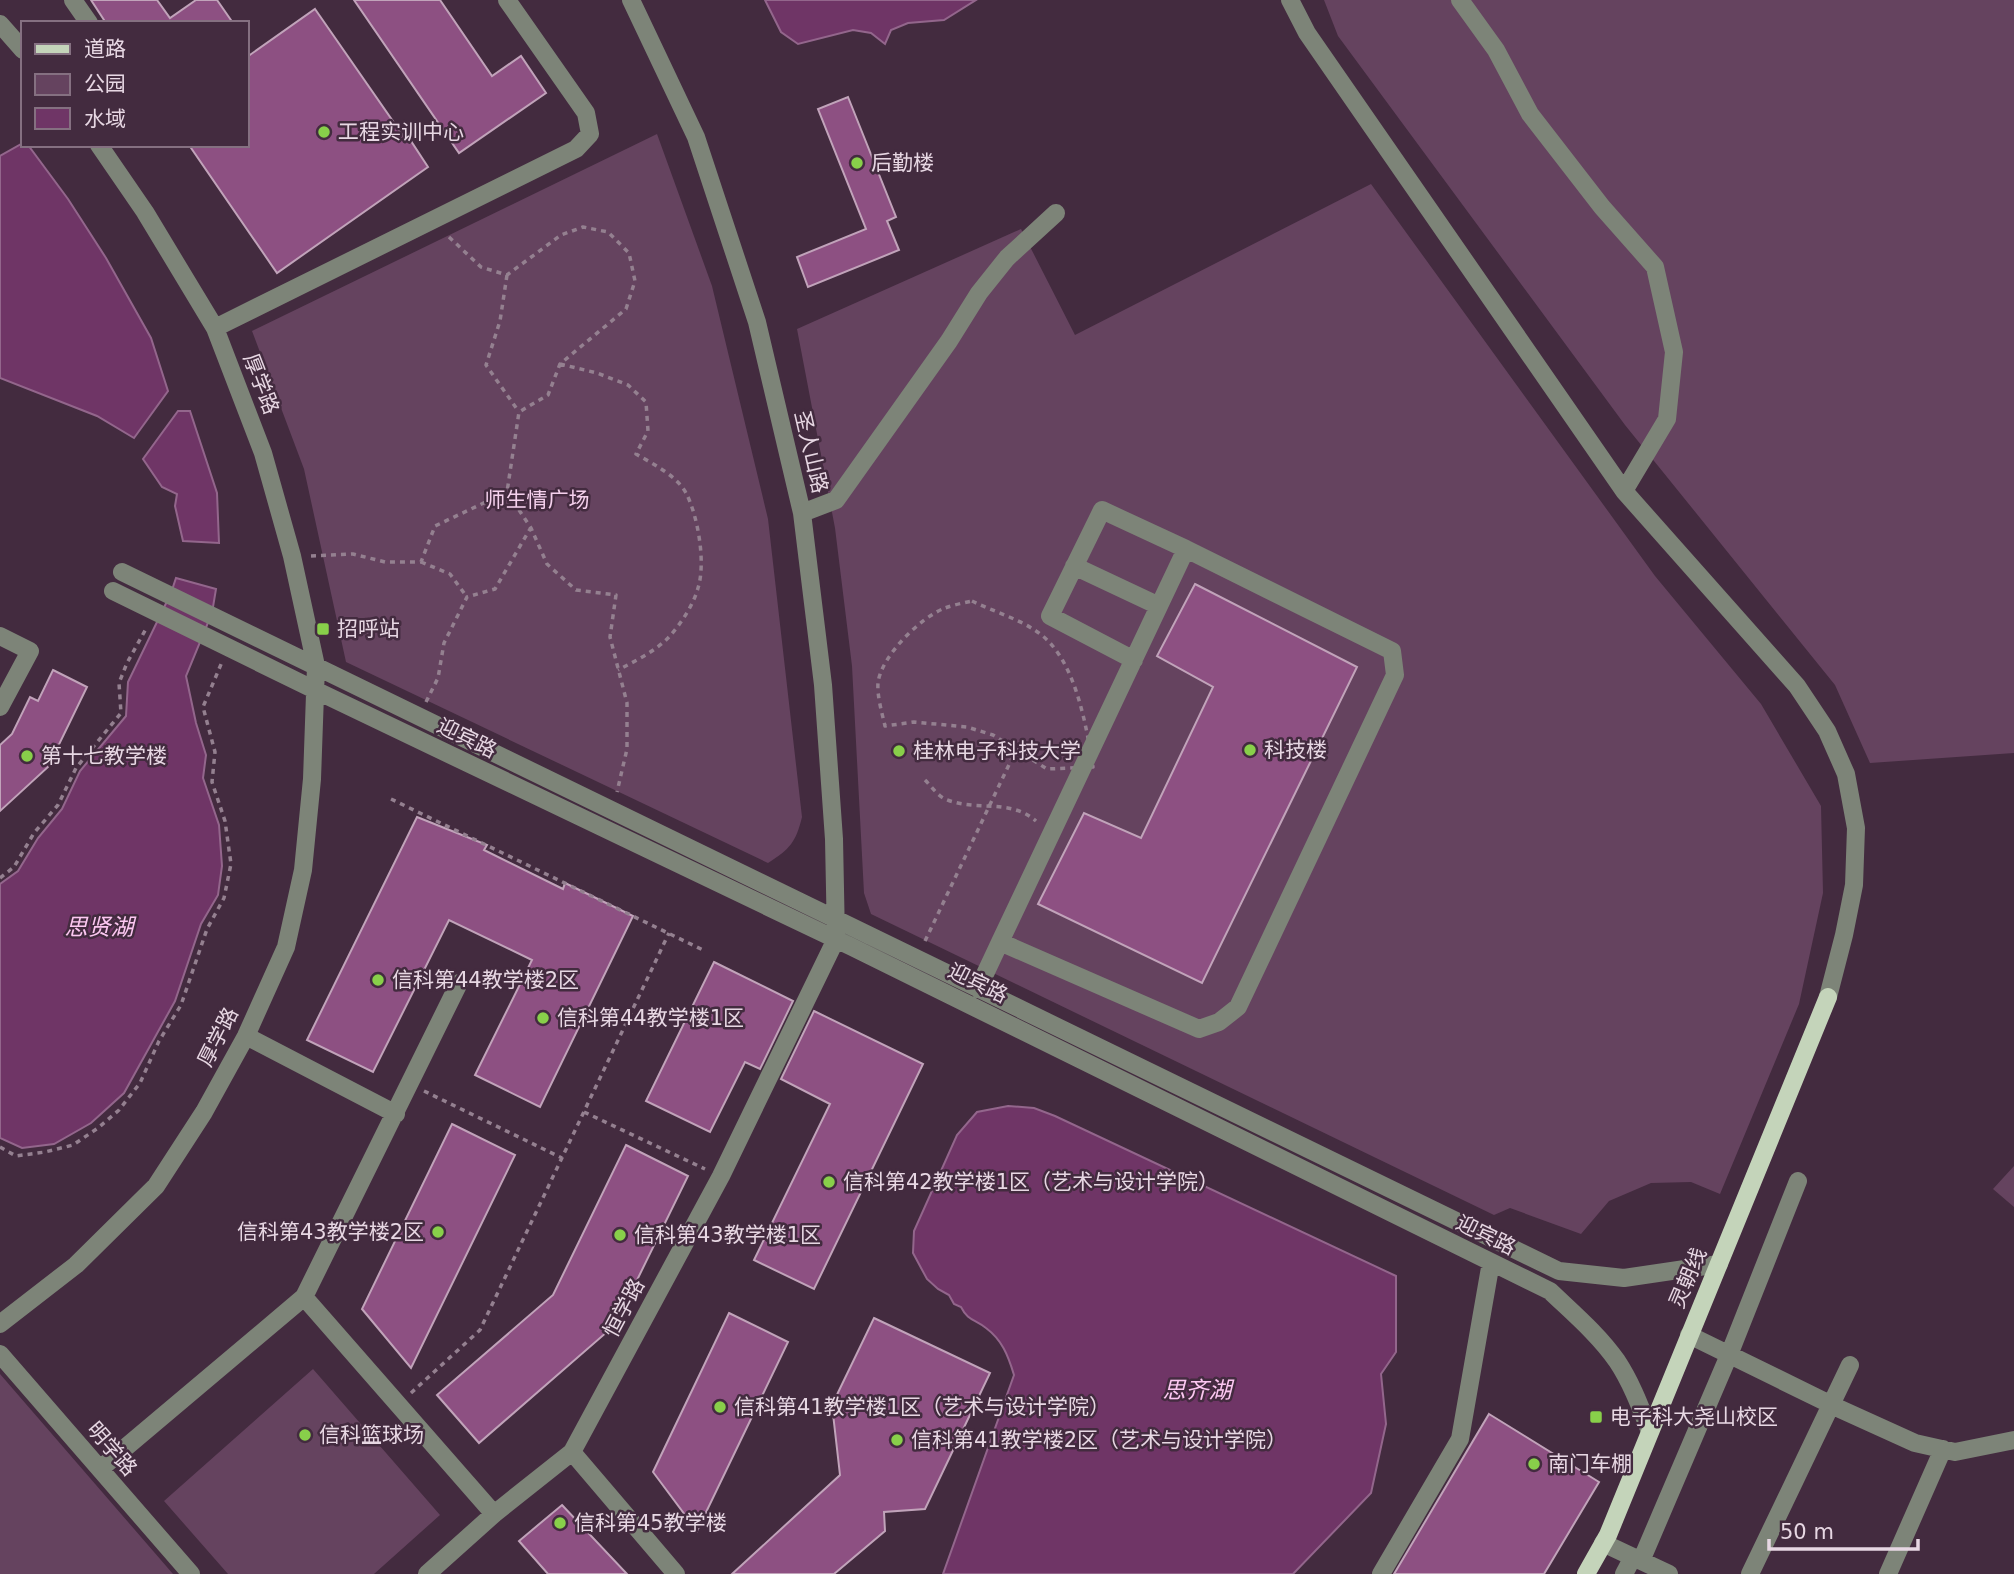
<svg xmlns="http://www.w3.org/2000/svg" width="2014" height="1574" viewBox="0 0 2014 1574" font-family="'DejaVu Sans','Noto Sans SC',sans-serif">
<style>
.green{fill:#65435f}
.water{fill:#6f3566;stroke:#93668c;stroke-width:2}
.building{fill:#8d5082;stroke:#c1a3ba;stroke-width:2}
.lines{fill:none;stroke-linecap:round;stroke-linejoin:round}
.path{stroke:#948090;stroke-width:3.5;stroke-dasharray:5 5;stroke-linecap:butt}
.minor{stroke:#7d8478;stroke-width:18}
.major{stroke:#c4d4ba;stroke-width:18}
.poi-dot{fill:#88cf4a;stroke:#432b3f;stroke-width:2.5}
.labels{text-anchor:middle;stroke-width:5;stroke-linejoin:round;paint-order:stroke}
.poi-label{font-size:21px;fill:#e7d7e3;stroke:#432b3f;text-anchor:start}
.street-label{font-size:21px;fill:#e7d7e3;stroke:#432b3f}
.park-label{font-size:21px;fill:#f5d1ed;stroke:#432b3f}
.water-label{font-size:23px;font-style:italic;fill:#fcc7f1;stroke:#432b3f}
</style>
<rect width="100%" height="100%" fill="#432b3f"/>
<path class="green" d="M1324 0H2014V753L1870 763 1835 685 1625 425 1338 36Z
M657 134 712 286 768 519 802 817C796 842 790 849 768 863L346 662 304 469 252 331Z
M1371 184 1655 576 1761 704 1821 806 1823 893 1799 1004 1720 1194 1691 1182 1651 1183 1609 1201 1581 1234 1510 1208 1494 1215 871 914 864 893 852 666 835 528 797 329 1021 229 1075 335Z
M2014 1166V1207L1993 1189Z
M313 1369 440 1515 374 1574H228L164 1501Z
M0 1374 173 1574H0Z"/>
<path class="water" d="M765 0H976L944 20 908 23 891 30 885 44 871 33 853 30 798 44 781 32Z
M23 143V145H28L68 199 106 258 151 338 168 391 134 438 97 416 0 378V156Z
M178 411H190L217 493 219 543 183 541 175 506 177 494 162 487 143 459Z
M176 578 216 589 212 613 186 676 196 723 206 755 203 778 219 825 222 866 218 895 201 924 175 1001 124 1093 91 1123 54 1144 22 1148 0 1138V884L18 871 38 838 62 809 80 771 126 716 128 682 171 593Z
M1008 1106 1034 1108 1055 1116 1396 1276V1352L1381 1374 1386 1424 1371 1493 1293 1574H943L1014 1375C1008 1355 1002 1340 986 1328 975 1319 968 1321 961 1307L954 1304 949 1295 938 1289 927 1279 913 1253 914 1231 957 1135 977 1112Z"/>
<path class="building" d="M91 0H157L170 18 196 0H217L233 23H106Z
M354 0H440L492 76 521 56 546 93 459 153Z
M315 9 404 137 407 135 428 167 277 273 189 145H247V57Z
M848 97 896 217 887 221 899 250 808 287 797 257 866 229 818 109Z
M1195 584 1357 667 1202 983 1038 904 1084 813 1141 838 1213 687 1157 656Z
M53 670 87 687 48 767 0 811V745L12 734 30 697 38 701Z
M417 817 487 845 484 850 563 889 565 883 633 916 540 1107 475 1075 532 960 449 920 373 1072 307 1040Z
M714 962 793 1001 760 1069 745 1062 710 1132 646 1101Z
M814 1011 923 1064 814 1289 754 1260 830 1104 781 1079Z
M452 1124 515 1155 411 1368 362 1309Z
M626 1145 688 1176 615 1325 479 1443 437 1395 553 1295Z
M729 1313 788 1342 697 1531 653 1472Z
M874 1318 990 1373 925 1509 884 1512 885 1531 834 1574H732L840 1475 832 1405Z
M1489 1414 1599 1482 1544 1574H1394Z
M562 1505 627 1574H548L519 1541Z"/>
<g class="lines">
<path class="path" d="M449 237 481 267 507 275 561 235 583 227 608 232 629 253 635 281 626 309 560 364 548 395 519 412 507 492 531 528 547 564 576 590 616 595 610 637 627 703V749L617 792
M507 275 500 321 486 365 519 412
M560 364 597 373 628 385 646 402 648 431 636 454C653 464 676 475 686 493 698 516 706 563 698 588 693 606 680 625 668 638 654 652 635 661 618 670
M311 556 353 554 385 562H421L435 526 507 492
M421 562 450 574 467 597
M972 601C992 611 1017 618 1036 631 1075 656 1086 724 1093 767L1047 769 993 735 967 727 914 722 885 726C882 713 877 696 878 683 881 656 921 617 945 608 953 605 963 603 972 601Z
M426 702 438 678 444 643 467 597 495 589 530 529
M925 780C931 786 938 796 945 799 975 812 1010 798 1036 821
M391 799 703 950
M0 878 14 867 34 833 58 805 76 768 121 713 119 683 127 663 147 627
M925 941 1016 750
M424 1091 562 1158
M584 1112 705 1169
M0 1147 16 1156 45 1152 73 1145 98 1128 119 1110 140 1083 159 1041 181 1005 207 929 224 898 231 864 225 821 212 782 215 752 203 707 222 662
M411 1393 480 1330 669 933"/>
<path class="minor" d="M73 0 89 23
M1290 0 1307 33 1624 491 1797 686 1827 731 1846 774 1856 828 1854 885 1844 935 1828 997
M1460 0 1496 50 1530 114 1602 207 1655 267 1674 352 1667 419 1624 491
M0 24 23 50
M215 328 576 149 590 134 586 113 507 0
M802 513 836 500 949 341 979 293 1007 258 1056 213
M1074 566 1159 606
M122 572 1559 1271 1624 1278 1719 1264
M113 591 317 691 852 947 1550 1291C1573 1313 1598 1334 1617 1361 1631 1382 1640 1406 1649 1429
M0 636 30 651 0 707
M1134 660 1050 616 1102 510 1186 549
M459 983 304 1297 494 1514
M978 989 1000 942 1186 549 1392 651 1395 675 1238 1007 1219 1022 1199 1029 1000 942
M246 1036 396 1114
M0 1324 76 1265 156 1186 204 1112 246 1036 286 947 303 870 312 779 316 666 292 556 263 453 215 328 145 212 99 145
M1689 1335 1840 1409 1915 1443 1955 1452 2014 1440
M0 1354 191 1574
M572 1452 676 1574
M100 1469 304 1297
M1603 1543 1669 1574
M1641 1561 1729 1355 1798 1181
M427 1574 494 1514 572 1452 721 1176 836 939 834 839 823 685 802 513 757 322 696 137 631 0
M1381 1574 1460 1439 1491 1262
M1624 1574 1633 1557
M1750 1574 1850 1365
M1888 1574 1943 1449"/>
<path class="major" d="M1586 1574 1608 1535 1828 997"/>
</g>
<g class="poi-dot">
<circle cx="324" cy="132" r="7"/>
<circle cx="857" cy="163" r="7"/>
<rect x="316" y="622" width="14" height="14" rx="3.5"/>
<circle cx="1250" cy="750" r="7"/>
<circle cx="899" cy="751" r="7"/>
<circle cx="27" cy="756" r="7"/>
<circle cx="378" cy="980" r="7"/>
<circle cx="543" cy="1018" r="7"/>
<circle cx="829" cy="1182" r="7"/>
<circle cx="438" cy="1232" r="7"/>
<circle cx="620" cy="1235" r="7"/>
<circle cx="720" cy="1407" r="7"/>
<rect x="1589" y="1410" width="14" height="14" rx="3.5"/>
<circle cx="305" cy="1435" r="7"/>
<circle cx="897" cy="1440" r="7"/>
<circle cx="1534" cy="1464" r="7"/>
<circle cx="560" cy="1523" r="7"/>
</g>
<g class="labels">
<g class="poi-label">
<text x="338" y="139">工程实训中心</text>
<text x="871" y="170">后勤楼</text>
<text x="337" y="636">招呼站</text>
<text x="1264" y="757">科技楼</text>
<text x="913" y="758">桂林电子科技大学</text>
<text x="41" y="763">第十七教学楼</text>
<text x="392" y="987">信科第44教学楼2区</text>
<text x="557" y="1025">信科第44教学楼1区</text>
<text x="843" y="1189">信科第42教学楼1区（艺术与设计学院）</text>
<text x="424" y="1239" text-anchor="end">信科第43教学楼2区</text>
<text x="634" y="1242">信科第43教学楼1区</text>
<text x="734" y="1414">信科第41教学楼1区（艺术与设计学院）</text>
<text x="1610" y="1424">电子科大尧山校区</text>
<text x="319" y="1442">信科篮球场</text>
<text x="911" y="1447">信科第41教学楼2区（艺术与设计学院）</text>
<text x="1548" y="1471">南门车棚</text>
<text x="574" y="1530">信科第45教学楼</text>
</g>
<g class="street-label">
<text transform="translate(261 384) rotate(69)" y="7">厚学路</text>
<text transform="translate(811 452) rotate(77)" y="7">圣人山路</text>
<text transform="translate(467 738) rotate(26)" y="7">迎宾路</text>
<text transform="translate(978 983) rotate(26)" y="7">迎宾路</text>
<text transform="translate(218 1037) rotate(-63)" y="7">厚学路</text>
<text transform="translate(1486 1235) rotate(26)" y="7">迎宾路</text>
<text transform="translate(1688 1278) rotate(-67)" y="7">灵朝线</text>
<text transform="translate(624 1308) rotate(-62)" y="7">恒学路</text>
<text transform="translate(112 1449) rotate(49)" y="7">明学路</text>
</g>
<g class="park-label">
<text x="537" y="507">师生情广场</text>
</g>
<g class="water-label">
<text x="99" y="935">思贤湖</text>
<text x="1197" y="1398">思齐湖</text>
</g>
</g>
<rect x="21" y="21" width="228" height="126" fill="#432b3f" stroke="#857081" stroke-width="2"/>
<rect x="35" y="44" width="35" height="10" fill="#c4d4ba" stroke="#857081" stroke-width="2"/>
<text x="84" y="56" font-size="21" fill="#e7d7e3">道路</text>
<rect x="35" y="74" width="35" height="21" fill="#65435f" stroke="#857081" stroke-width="2"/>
<text x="84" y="91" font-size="21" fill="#e7d7e3">公园</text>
<rect x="35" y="108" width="35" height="21" fill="#6f3566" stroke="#857081" stroke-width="2"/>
<text x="84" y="126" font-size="21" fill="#e7d7e3">水域</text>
<path d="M1769 1539v10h149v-10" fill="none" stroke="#e7d7e3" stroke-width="3.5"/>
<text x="1780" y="1539" font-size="21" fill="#e7d7e3" stroke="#432b3f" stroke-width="5" paint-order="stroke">50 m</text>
</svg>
